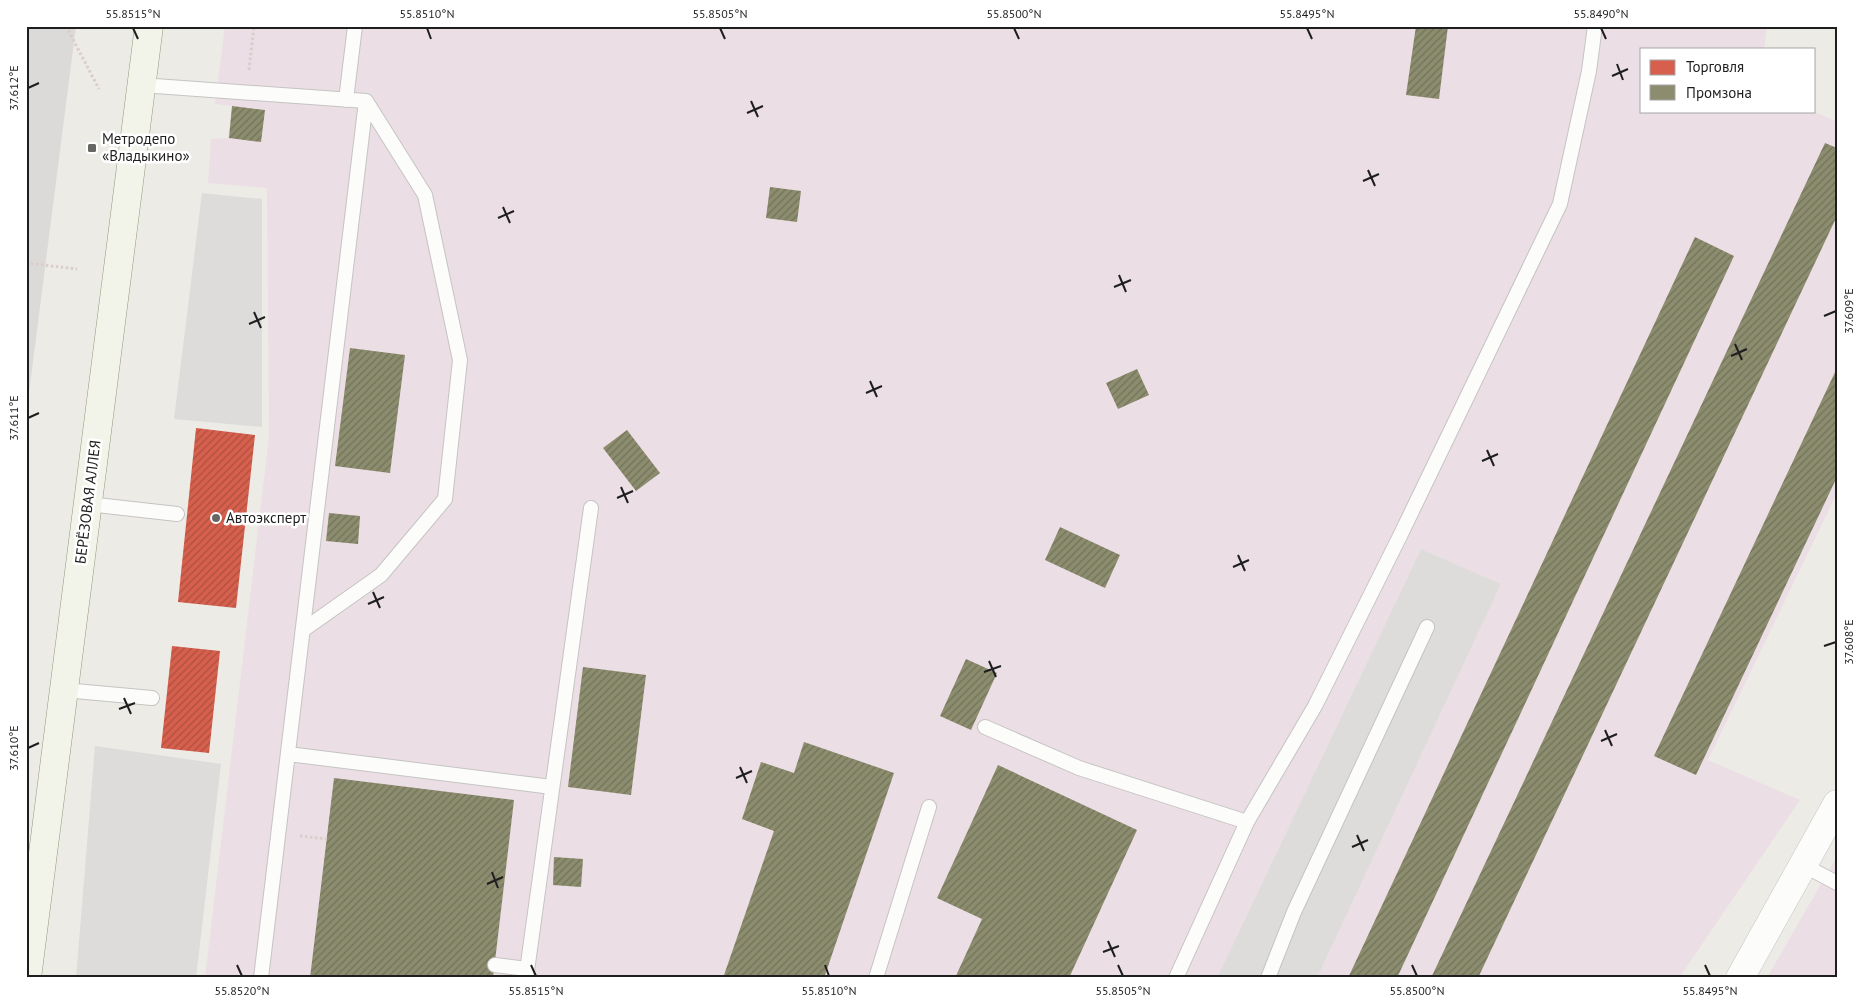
<svg xmlns="http://www.w3.org/2000/svg" width="1863" height="1004" viewBox="0 0 1863 1004" font-family="'PT Sans',sans-serif">
<style>
.residential{fill:#dcdad8}
.industrial{fill:#ebdee5}
.parking{fill:#dddcda}
.shops{fill:url(#shops-hatch)}
.industry{fill:url(#industry-hatch)}
.lines{fill:none;stroke-linecap:round;stroke-linejoin:round}
.service-casing{stroke:#c5c4c2;stroke-width:16}
.minor-casing{stroke:#c5c4c2;stroke-width:29}
.secondary-casing{stroke:#95977e;stroke-width:29}
.path{stroke:#dbccc9;stroke-width:3;stroke-dasharray:2.5 2.5;stroke-linecap:butt}
.service{stroke:#fcfcfb;stroke-width:14}
.minor{stroke:#fcfcfb;stroke-width:28}
.secondary{stroke:#f3f4e9;stroke-width:28}
.ticks{fill:none;stroke:#1e1e1e;stroke-width:2}
.poi-dot{fill:#666664;stroke:#fff;stroke-width:2}
.labels{text-anchor:middle;stroke-width:5;stroke-linejoin:round;paint-order:stroke}
.poi-label{font-size:15px;fill:#1e1e1e;stroke:#fff;text-anchor:start}
.street-label{font-size:15px;fill:#1e1e1e;stroke:#fff}
.neatline{fill:none;stroke:#1e1e1e;stroke-width:2}
.ticks-label{font-size:12px;text-anchor:middle;fill:#1e1e1e}
</style>
<defs>
<pattern id="shops-hatch" width="6" height="6" patternUnits="userSpaceOnUse" patternTransform="scale(1.25)"><rect width="6" height="6" fill="#d6604d"/><path d="M-1 1l2-2M0 6l6-6M5 7l2-2" fill="none" stroke="#ad4f3f"/></pattern>
<pattern id="industry-hatch" width="6" height="6" patternUnits="userSpaceOnUse" patternTransform="scale(1.25)"><rect width="6" height="6" fill="#8c8c6e"/><path d="M-1 1l2-2M0 6l6-6M5 7l2-2" fill="none" stroke="#72725a"/></pattern>
</defs>
<rect width="100%" height="100%" fill="#edebe6"/>
<path class="residential" d="M26 26H76L26 416Z"/>
<path class="industrial" d="M225 26H1767L1764 49H1642V111H1813L1837 122V493L1708 760 1800 800 1679 978H1317L1501 584 1421 549 1217 978H205L269 437 267 188 208 183 211 139 228 138 231 115 232 106 215 104Z
M1837 856V978H1767Z"/>
<path class="parking" d="M202 193 262 199V427L174 419Z
M1421 549 1501 584 1317 978H1217Z
M95 746 221 764 196 978H76Z"/>
<path class="shops" d="M196 428 255 435 236 608 178 602Z
M172 646 220 651 209 753 161 748Z"/>
<path class="industry" d="M1416 26H1448L1439 99 1406 95Z
M232 106 265 110 261 142 229 138Z
M1825 143 1837 148V216L1478 978H1431Z
M770 187 801 191 797 222 766 218Z
M1695 237 1734 256 1397 978H1348Z
M350 348 405 355 390 473 335 466Z
M1837 368V477L1696 775 1654 756Z
M1137 369 1149 395 1118 409 1106 383Z
M627 430 660 473 636 491 603 448Z
M329 513 360 516 358 544 326 541Z
M1060 527 1120 555 1105 588 1045 560Z
M966 659 997 673 971 730 940 716Z
M583 667 646 675 631 795 568 787Z
M804 742 894 773 824 978H723L774 831 742 819 761 762 794 773Z
M998 765 1137 830 1069 978H955L982 919 937 898Z
M334 778 514 800 493 978H310Z
M554 857 583 859 581 887 553 885Z"/>
<g class="lines">
<defs>
<path id="service" d="M141 85 366 101 261 978
M346 100 355 26
M88 504 177 514
M303 630 381 575 445 499 460 360 425 195 366 101
M64 690 152 698
M985 727 1079 768 1247 822
M288 754 552 787
M1803 865 1837 883
M495 965 527 969
M526 978 591 508
M876 978 929 807
M1176 978 1247 822 1315 706 1400 536 1560 204 1589 71 1595 26
M1268 978 1294 912 1427 627"/>
<path id="minor" d="M1740 978 1837 804"/>
<path id="secondary" d="M27 978 149 26"/>
</defs>
<use href="#service" class="service-casing"/>
<use href="#minor" class="minor-casing"/>
<use href="#secondary" class="secondary-casing"/>
<path class="path" d="M66 26 99 89
M249 70 254 26
M26 263 77 269
M300 836 327 839"/>
<use href="#service" class="service"/>
<use href="#minor" class="minor"/>
<use href="#secondary" class="secondary"/>
</g>
<path class="ticks" d="M133 28 138 39M427 28 431 39M720 28 725 39M1014 28 1019 39M1307 28 1312 39M1601 28 1606 39M1617 64 1623 80M1612 76 1628 69M28 88 39 83M751 101 758 117M747 113 763 106M1368 170 1375 186M1363 181 1379 174M503 207 510 223M498 218 514 211M1119 275 1126 292M1114 287 1131 280M254 312 261 328M1824 316 1836 311M249 324 265 317M1735 344 1742 360M1731 356 1747 349M870 381 877 397M866 393 882 386M28 418 39 413M1487 450 1494 466M1482 461 1498 454M621 487 628 503M617 498 633 491M1238 555 1245 571M1233 567 1249 560M373 592 380 608M368 604 384 597M1824 646 1836 642M989 661 996 677M984 672 1001 666M124 698 131 714M119 709 135 703M1605 730 1612 746M1601 741 1617 734M28 748 39 743M740 767 747 783M736 778 752 771M1357 835 1364 851M1352 847 1368 840M492 872 498 888M487 884 503 877M1108 941 1115 957M1103 952 1119 946M237 965 242 976M531 965 536 976M825 965 829 976M1118 965 1123 976M1412 965 1417 976M1705 965 1710 976"/>
<g class="poi-dot">
<rect x="87" y="143" width="10" height="10" rx="2.5"/>
<circle cx="216" cy="518" r="5"/>
</g>
<g class="labels">
<g class="poi-label">
<text x="102" y="144">Метродепо<tspan x="102" dy="17">«Владыкино»</tspan></text>
<text x="226" y="523">Автоэксперт</text>
</g>
<g class="street-label">
<text transform="translate(88 502) rotate(-83)" y="5">БЕРЁЗОВАЯ АЛЛЕЯ</text>
</g>
</g>
<rect width="1863" height="1004" fill="none" stroke="#ffffff" stroke-width="55"/>
<rect x="1640" y="48" width="175" height="65" fill="#ffffff" stroke="#a5a5a5"/>
<rect x="1650" y="60" width="25" height="15" fill="#d6604d" stroke="#a5a5a5"/>
<text x="1686" y="72" font-size="15" fill="#1e1e1e">Торговля</text>
<rect x="1650" y="85" width="25" height="15" fill="#8c8c6e" stroke="#a5a5a5"/>
<text x="1686" y="98" font-size="15" fill="#1e1e1e">Промзона</text>
<rect x="28" y="28" width="1808" height="948" class="neatline"/>
<g class="ticks-label">
<text x="133" y="18">55.8515°N</text>
<text x="427" y="18">55.8510°N</text>
<text x="720" y="18">55.8505°N</text>
<text x="1014" y="18">55.8500°N</text>
<text x="1307" y="18">55.8495°N</text>
<text x="1601" y="18">55.8490°N</text>
<text transform="translate(14 88) rotate(-90)" y="4">37.612°E</text>
<text transform="translate(1849 311) rotate(-90)" y="4">37.609°E</text>
<text transform="translate(14 418) rotate(-90)" y="4">37.611°E</text>
<text transform="translate(1849 642) rotate(-90)" y="4">37.608°E</text>
<text transform="translate(14 748) rotate(-90)" y="4">37.610°E</text>
<text x="242" y="995">55.8520°N</text>
<text x="536" y="995">55.8515°N</text>
<text x="829" y="995">55.8510°N</text>
<text x="1123" y="995">55.8505°N</text>
<text x="1417" y="995">55.8500°N</text>
<text x="1710" y="995">55.8495°N</text>
</g>
</svg>
